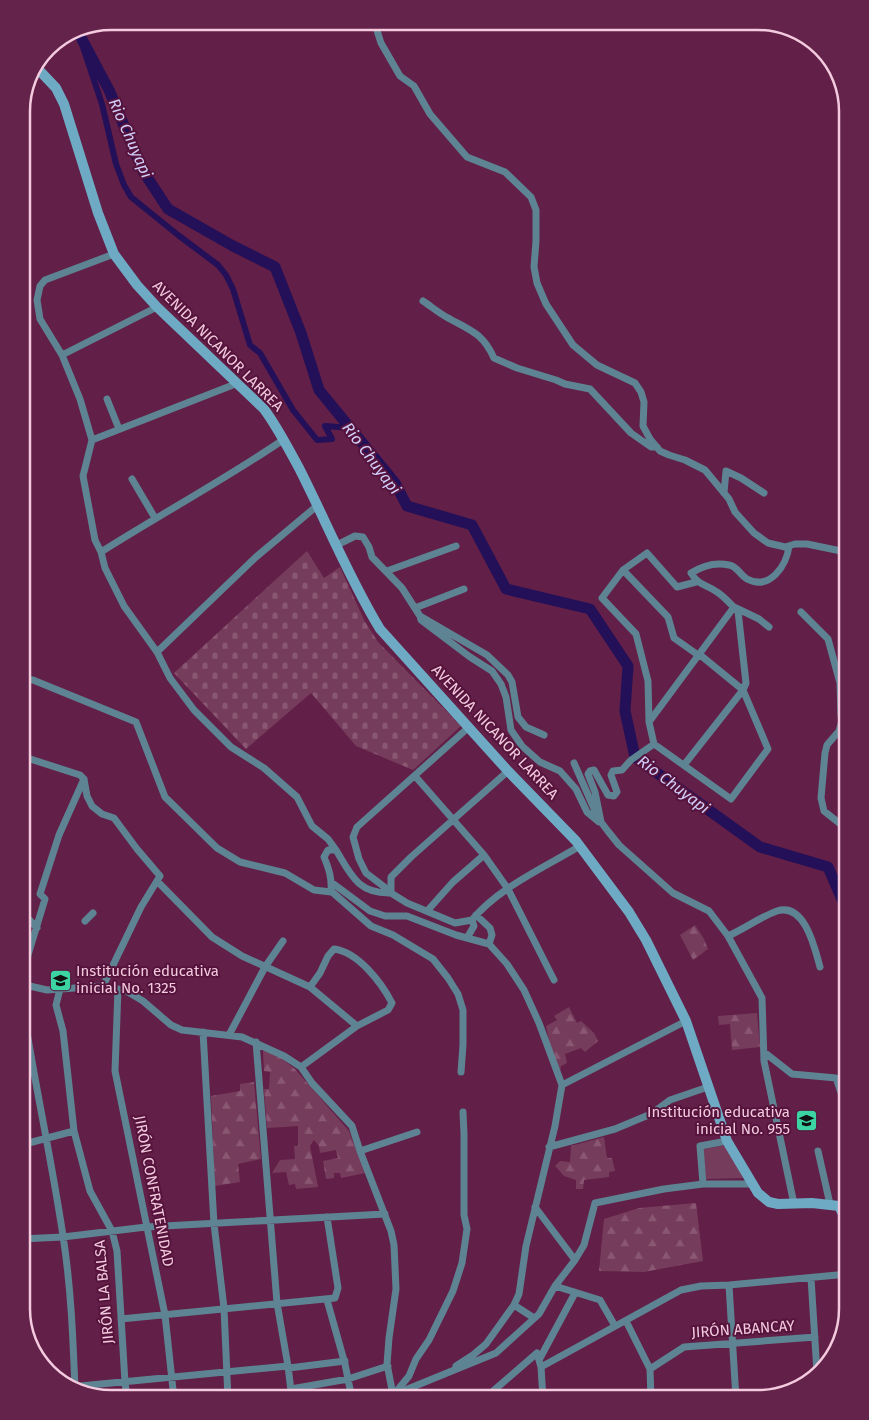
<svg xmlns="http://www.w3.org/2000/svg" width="869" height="1420" viewBox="0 0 869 1420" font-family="'Fira Sans',sans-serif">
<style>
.forest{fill:url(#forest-firs)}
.cemetery{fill:url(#cemetery-stones)}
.park{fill:#763c5c}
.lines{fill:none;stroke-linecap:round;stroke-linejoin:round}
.canal{stroke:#231058;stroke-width:6}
.river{stroke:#231058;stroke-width:11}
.street{stroke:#5e8393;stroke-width:7}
.secondary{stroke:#6eaac4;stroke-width:10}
.labels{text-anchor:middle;stroke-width:4;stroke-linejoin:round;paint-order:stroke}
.street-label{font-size:15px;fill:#f3cade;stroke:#56143d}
.poi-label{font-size:15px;fill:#f3cade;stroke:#56143d;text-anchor:start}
.water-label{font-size:16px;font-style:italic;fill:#d1cffb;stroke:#56143d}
.rim{fill:none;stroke:#f3cade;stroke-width:2.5}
</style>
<defs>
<pattern id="forest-firs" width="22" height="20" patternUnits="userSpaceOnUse" patternTransform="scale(1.25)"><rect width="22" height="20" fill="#763c5c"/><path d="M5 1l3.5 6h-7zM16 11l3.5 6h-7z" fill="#8a5773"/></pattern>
<pattern id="cemetery-stones" width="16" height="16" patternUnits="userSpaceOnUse" patternTransform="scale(1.25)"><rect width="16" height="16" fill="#763c5c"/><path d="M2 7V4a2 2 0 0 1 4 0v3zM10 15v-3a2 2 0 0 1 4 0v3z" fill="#8a5773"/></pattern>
</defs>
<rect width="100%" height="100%" fill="#621f47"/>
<path class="forest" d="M695 925 704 939 708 949 693 960 680 935Z
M569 1007 577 1023 581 1021 594 1033 598 1041 585 1052 581 1048 565 1054 567 1063 561 1066 560 1073 551 1051 546 1026 557 1020 554 1016Z
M757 1013 760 1047 732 1050 730 1024 719 1025 718 1016Z
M263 1050 281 1058 295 1069 349 1131 365 1173 341 1178 340 1173H334V1178L326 1179 323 1161 338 1158 336 1150 320 1153 319 1146 314 1140 310 1146 318 1187 296 1189 295 1184 289 1185 286 1172 272 1173 280 1160 295 1159 294 1146H298V1126L267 1128 264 1089H269L270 1072 264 1071Z
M254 1082 261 1159 238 1164 240 1182 215 1186 211 1096 240 1091V1084Z
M604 1137 607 1158H612L615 1171 609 1172V1177L584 1180 583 1189H576V1180L564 1176 555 1166 560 1161 570 1162 571 1146Z
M696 1203 703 1261 644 1272 599 1271 604 1219 639 1208Z"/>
<path class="cemetery" d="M307 551 324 578 340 567 364 620 378 642 461 726 413 770 356 746 311 693 246 749 174 673Z"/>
<path class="park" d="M726 1145 743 1178 706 1179 703 1149Z"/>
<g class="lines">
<path class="canal" d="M78 32 102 104 116 164 124 185 131 197 178 235 218 265 226 275 233 289 250 345 260 353 293 410 317 440 332 439 325 426 350 428"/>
<path class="river" d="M76 28 109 90 143 171 168 209 233 246 275 267 301 333 319 390 395 483 407 506 472 525 506 589 590 609 628 666 625 711 635 757 760 847 828 867 848 913"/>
<path class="street" d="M374 21 381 43 400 76 414 86 430 114 467 157 505 172 531 197 536 210V241L534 267 537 283 546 304 573 345 597 365 635 383 641 392 644 402 643 426 650 439 660 451 669 455 685 460 705 470 729 499 735 512 754 533 768 543 785 547 795 544H807L841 551C843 574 847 596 848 618
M114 254 45 280 40 286 37 300 40 319 62 355 80 399 92 440 83 476 95 540 101 552 105 568 124 606 157 652 170 678 194 710 231 747 264 768 297 797 312 826 328 839 336 850
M423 301C432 307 440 314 450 319 472 331 483 334 494 358L517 368 556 380 565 384 590 389 631 433 651 447H657
M62 355 157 307
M107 399 119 429
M92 440 238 383
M132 479 155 518
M724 493 726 471 741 478 764 493
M337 545 355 536 363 537 369 547 372 557 402 588 420 616 487 655 508 675 512 682 518 717 526 727 544 735
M101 552C161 514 224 480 283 440
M623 570 602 598 636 634 648 681 649 722
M387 571 456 546
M696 582 677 587 647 553 623 570 668 617 674 638 698 655
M415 608 464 589
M801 612 828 639 840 683 841 715
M420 616 421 620 470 657 492 671 501 684 506 697 511 730 522 746 540 762 560 771 576 789 587 812 599 822H601
M769 627 759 619 734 607 649 722 654 744 731 799 768 749 743 690 746 683 738 611C731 605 725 597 717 592 706 584 699 586 691 573 702 566 716 562 729 565 737 566 740 575 747 579 770 591 787 565 789 546
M157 652 256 557 318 505
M21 679 33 680 136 722 165 797 217 848 240 862 285 873 314 890 331 892C332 878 329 869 324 857L328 850H336C351 875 358 894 391 893
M654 744 631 760 622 770 613 771 611 775 617 792 614 796 608 795 594 770 590 771 588 774 595 792 601 822 607 830 619 845 673 893 709 911 728 936 762 998 764 1061 794 1204
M21 756 80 775 84 779 87 796 92 806 102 814 114 818 137 849 160 876 141 907 103 986
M574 763 596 813
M684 765 743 690 699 654
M415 776 484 855 508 889 554 980
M848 830 824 811 821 798 825 753 827 745 839 731 848 700
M157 881 212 937 242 956 310 987 357 1026 388 1010 392 1003C381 982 358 952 334 949L328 956 320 973 310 987
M331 882 370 911 385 916H407L456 935 489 944 507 964 524 990 539 1023 562 1085 555 1126 526 1246 519 1294 514 1305 486 1344 473 1355 456 1366
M331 891 371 926 393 935 433 959 448 978 458 994 463 1010V1045L461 1072
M391 892 366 873 359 859 353 837 357 827 469 727
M428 910 453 882 484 855
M21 911 37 928
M476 915 490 928 492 935 489 944
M472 920 455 923 407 903 391 893V877L411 857 508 771
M85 921 93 913
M728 936C744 929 762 916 777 911 805 902 815 949 820 967
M467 938 474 926 472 920C498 888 545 867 580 846
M21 978 45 899 40 894 59 835 84 779
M21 984 47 990 103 986 118 989 128 992 143 1001 171 1025 182 1030 242 1037 284 1056 301 1067 312 1083 352 1126 360 1151 391 1231 394 1245 396 1289 389 1338 387 1364 393 1395 496 1353 539 1314 555 1286 575 1260 535 1207
M60 989 56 1005 63 1031 74 1131 90 1191 112 1231 117 1251 125 1382 127 1399
M118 989 115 1071 165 1315 174 1399
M21 995C33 1076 51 1156 63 1236 71 1287 73 1338 75 1389
M203 1032 214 1224 224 1308 228 1399
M229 1035 265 967 283 941
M256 1042 277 1303 288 1366 292 1399
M764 1052 792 1074 836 1078 844 1101
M301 1067 357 1026
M21 1069 32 1068
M562 1085 686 1021
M21 1145 74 1131
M549 1147 615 1129 651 1114 670 1100 708 1087
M360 1151 417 1132
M818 1151 830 1204
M703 1184H751
M21 1239 63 1237 146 1227 385 1214
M575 1260 584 1245 595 1203 664 1189 703 1184 700 1146 727 1141
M842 1275 843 1288 848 1302
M811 1278 817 1373
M729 1285 736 1399
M555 1286 600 1300 615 1326
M327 1300 345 1364 352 1399
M514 1305 534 1318
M121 1319 335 1298 338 1288 327 1217
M626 1321 650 1369 651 1399
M539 1360 575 1293
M289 1368 345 1361
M650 1369 684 1347 815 1337
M70 1387 288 1366
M291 1389 348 1379 388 1366
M395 1393 409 1376 416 1359 429 1340 453 1291 462 1263 467 1229 464 1215V1134L463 1112
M484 1399 537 1353 541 1367
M543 1399 541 1367 681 1290 701 1286 729 1285 848 1274"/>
<path class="secondary" d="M38 69 56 88 64 104 98 213 114 254 137 285 157 307 264 409C278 428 288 448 299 468 326 521 349 578 380 629L508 771 576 841 629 912 646 940 686 1021 727 1141 758 1193 769 1202 778 1204 812 1203 839 1206 848 1224"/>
</g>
<defs>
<symbol id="school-square" viewBox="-11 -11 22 22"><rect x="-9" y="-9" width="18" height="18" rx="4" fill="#3cd4a3" stroke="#56143d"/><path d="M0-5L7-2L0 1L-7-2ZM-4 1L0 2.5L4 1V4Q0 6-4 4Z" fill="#111"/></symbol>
</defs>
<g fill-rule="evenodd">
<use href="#school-square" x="48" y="968" width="25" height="25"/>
<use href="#school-square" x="794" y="1108" width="25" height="25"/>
</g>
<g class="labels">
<g class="street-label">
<text transform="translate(218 346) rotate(45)" y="5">AVENIDA NICANOR LARREA</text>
<text transform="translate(495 732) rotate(47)" y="5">AVENIDA NICANOR LARREA</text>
<text transform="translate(154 1191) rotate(79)" y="5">JIRÓN CONFRATENIDAD</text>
<text transform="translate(104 1292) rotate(-95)" y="5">JIRÓN LA BALSA</text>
<text transform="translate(743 1329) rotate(-4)" y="5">JIRÓN ABANCAY</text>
</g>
<g class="poi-label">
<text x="76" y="976">Institución educativa<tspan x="76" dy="17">inicial No. 1325</tspan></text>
<text x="790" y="1117" text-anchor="end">Institución educativa<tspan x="790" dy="17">inicial No. 955</tspan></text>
</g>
<g class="water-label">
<text transform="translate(131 138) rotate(66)" y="6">Rio Chuyapi</text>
<text transform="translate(372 458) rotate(53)" y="6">Rio Chuyapi</text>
<text transform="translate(674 784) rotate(37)" y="6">Rio Chuyapi</text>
</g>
</g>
<path d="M0 0H869V1420H0ZM111 30H758A81 81 0 0 1 839 111V1309A81 81 0 0 1 758 1390H111A81 81 0 0 1 30 1309V111A81 81 0 0 1 111 30Z" fill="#63234a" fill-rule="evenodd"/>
<path class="rim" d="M111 30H758A81 81 0 0 1 839 111V1309A81 81 0 0 1 758 1390H111A81 81 0 0 1 30 1309V111A81 81 0 0 1 111 30Z"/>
</svg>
